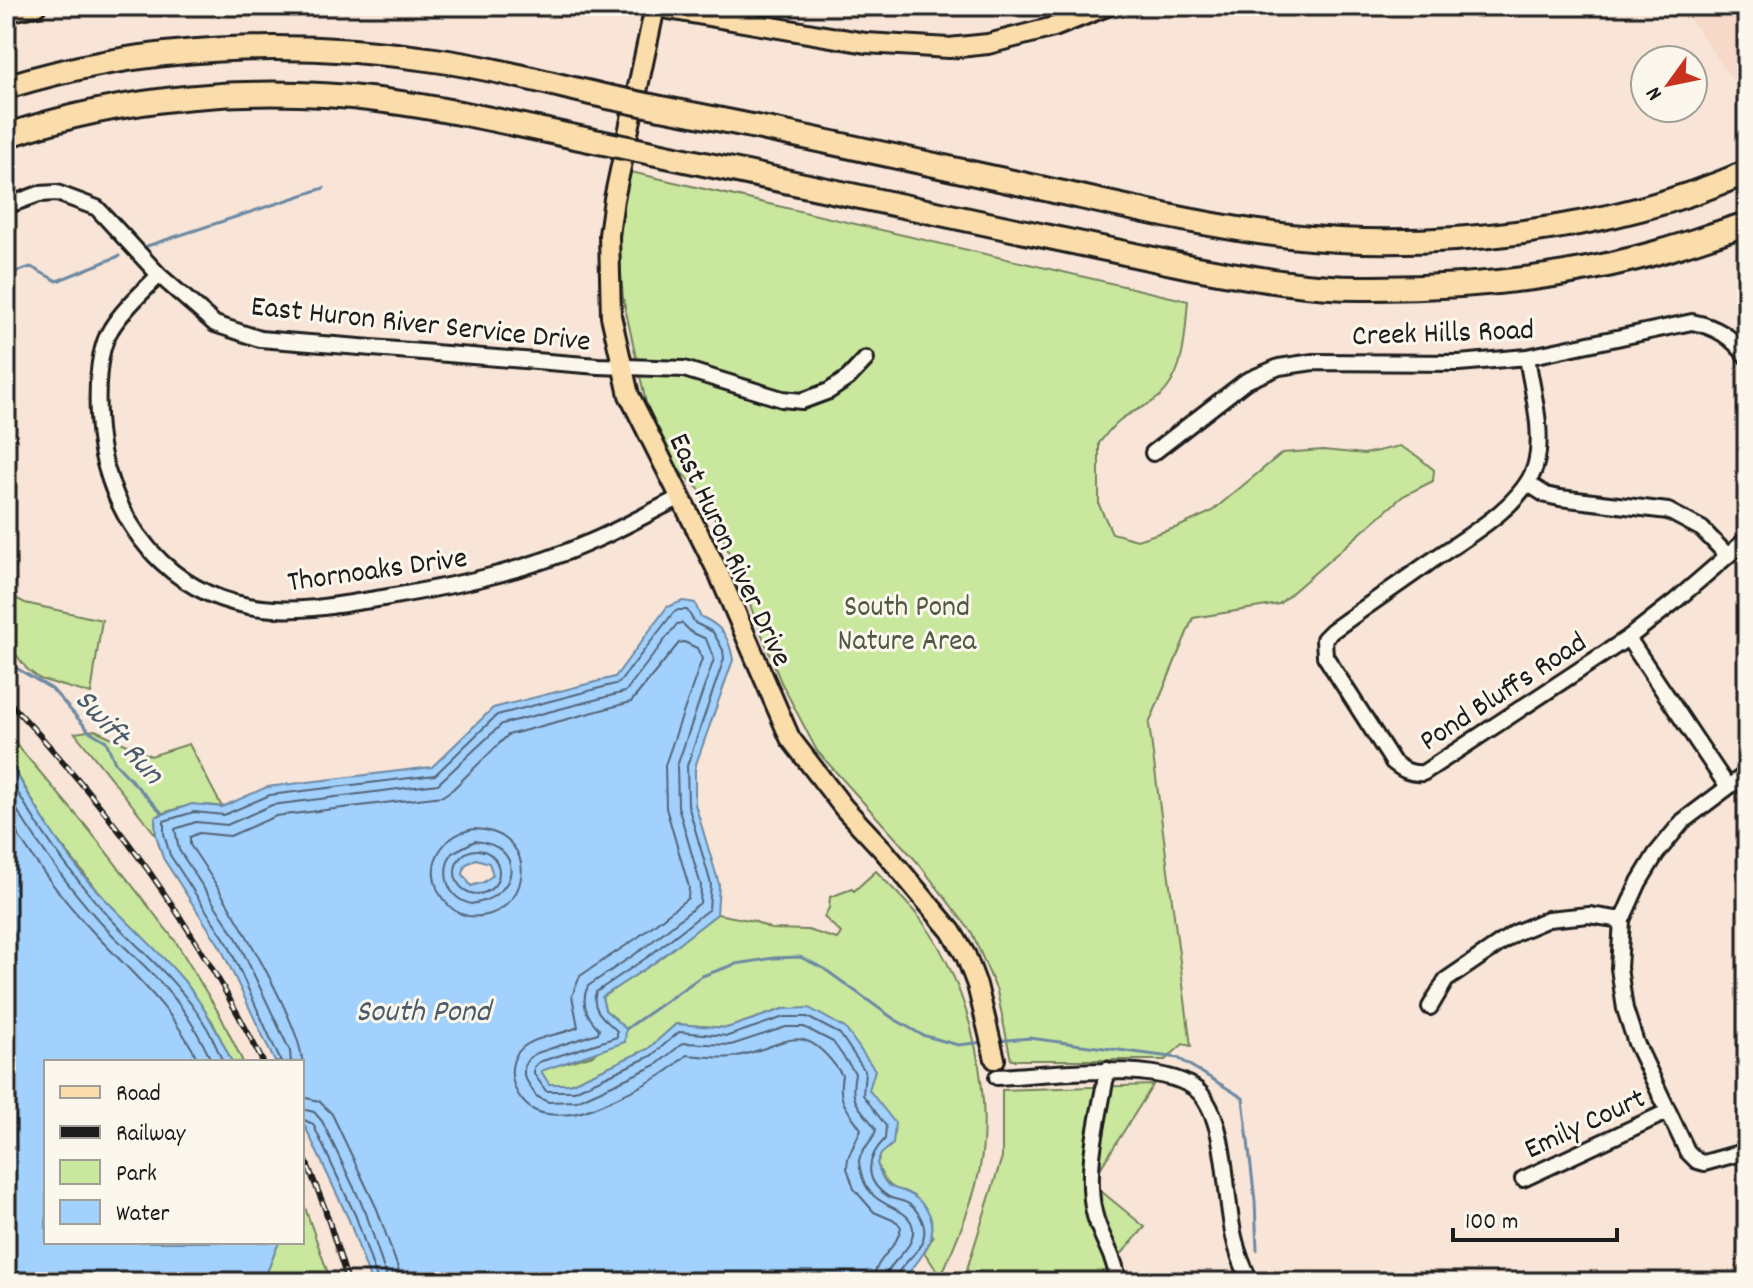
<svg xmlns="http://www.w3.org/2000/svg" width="1753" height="1288" viewBox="0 0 1753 1288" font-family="Dekko,sans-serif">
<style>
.built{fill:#f6d9c8}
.green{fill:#cae79e;stroke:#73825d;stroke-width:2}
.water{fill:#a2d1fd;stroke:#6c89a3;stroke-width:2;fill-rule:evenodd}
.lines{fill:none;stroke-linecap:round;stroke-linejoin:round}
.shore{stroke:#526476;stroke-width:2}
.stream{stroke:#6c89a3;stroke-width:3}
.minor-casing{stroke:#1c1c1c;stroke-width:20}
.major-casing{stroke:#1c1c1c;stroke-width:24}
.highway-casing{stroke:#1c1c1c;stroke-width:28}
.minor{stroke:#fbf7ec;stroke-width:14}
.major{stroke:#fbddab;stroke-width:18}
.highway{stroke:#fbddab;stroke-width:22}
.rail-casing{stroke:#1c1c1c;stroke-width:6}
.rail{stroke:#fbf7ec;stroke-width:3;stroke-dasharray:9;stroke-linecap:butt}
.highway-bridge-casing{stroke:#1c1c1c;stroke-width:28;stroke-linecap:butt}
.highway-bridge{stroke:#fbddab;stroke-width:22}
.labels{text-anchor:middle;stroke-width:6;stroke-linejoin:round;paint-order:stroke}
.street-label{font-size:30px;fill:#1c1c1c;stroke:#fbf7ec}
.park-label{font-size:30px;fill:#505943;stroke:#fbf7ec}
.water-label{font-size:32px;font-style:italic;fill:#4b5b6b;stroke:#fbf7ec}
</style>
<rect width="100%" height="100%" fill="#f8e5d7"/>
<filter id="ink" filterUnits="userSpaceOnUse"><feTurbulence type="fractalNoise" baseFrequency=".0125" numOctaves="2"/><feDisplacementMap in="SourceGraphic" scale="16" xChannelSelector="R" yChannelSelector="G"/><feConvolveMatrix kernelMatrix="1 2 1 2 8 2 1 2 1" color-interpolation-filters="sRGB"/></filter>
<g filter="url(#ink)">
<path class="built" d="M1681 6H1747V101Z"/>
<path class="green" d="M631 172 1188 301C1185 330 1186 365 1166 390 1154 405 1134 409 1120 420 1112 426 1105 436 1099 443V505L1112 533 1137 540 1178 527 1211 512 1282 453 1323 450 1364 454 1400 446 1417 456 1434 470 1433 481 1403 496 1279 604 1193 618 1149 724 1191 1046 1183 1044 1165 1060H1011L997 991 972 933 919 864 817 751 781 682 716 521 699 489 678 470 660 437 646 403 623 298 619 249 624 197Z
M6 593 25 603 102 620 91 694 40 679 27 669 6 641Z
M95 730 151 756 189 744 222 807C198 802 177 806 155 817L156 835 75 733Z
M6 732 90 831 176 942 220 1015 243 1062H232L212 1021 184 981 115 912 51 832 6 755Z
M876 871C892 888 909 904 922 921 971 985 998 1107 976 1185 968 1216 953 1247 941 1277L924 1252 933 1237 914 1196C893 1190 884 1185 877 1163L881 1154 783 1009 727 1028 676 1024 648 1049 570 1084H548L540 1070 594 1055 616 1019 605 1010 602 997 654 963 717 914 754 921 771 929 808 930 837 939 841 933 824 917 829 908 830 897 852 889 854 891Z
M1153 1085 1091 1183 1145 1227 1097 1282H963L1002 1157V1090Z
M302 1199 331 1282H263L279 1242H302Z"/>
<path class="water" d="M683 601 695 603 700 616C722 626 729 636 733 660L695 767V804L719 884 717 914 654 963 602 997 605 1010 626 1029 625 1042 541 1071 549 1084H570L648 1049 676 1024 727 1028 783 1009 809 1008 845 1028 875 1070 869 1090 895 1123 893 1144 881 1154 877 1163C888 1199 896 1182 916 1198 951 1226 922 1259 900 1282H371L349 1220 302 1120V1062H275L221 948 163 858 156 835 155 817 192 804 222 807 267 787 432 767 493 708 615 677 667 607ZM476 859 489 863 493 875 484 882 471 886 463 874 465 865Z
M6 755C29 797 53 838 83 875 115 913 154 944 185 982 205 1007 218 1033 232 1062H46V1242H279L263 1282H6Z"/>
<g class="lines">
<path class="shore" d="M6 772C35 824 69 873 110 918 142 952 179 982 204 1023 212 1035 217 1049 223 1062
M6 792C34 839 64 882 100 922 123 947 149 968 170 993 188 1014 200 1037 212 1062
M6 815C31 858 61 898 95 934 134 975 174 1010 199 1062
M474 829C546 832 530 923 468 916 457 914 449 907 443 899 422 869 439 835 474 829Z
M475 841C527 846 519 898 471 904 447 898 440 873 452 853Z
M455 872a22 22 0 1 1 44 0a22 22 0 1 1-44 0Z
M281 1062 228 944 170 855 164 834V821L194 812 224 815 270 795 435 775 497 715 619 683 673 613 678 610H687L695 623 713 632 723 650 724 659 687 766 688 805 711 884 709 909 649 956 596 992C590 1010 605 1019 617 1031V1037L539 1062 534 1067V1074L546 1091H574L651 1056 679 1032 728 1036 784 1017H807L840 1034 865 1071 863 1095 886 1126 885 1139C866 1158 863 1181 889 1197 895 1200 902 1200 907 1203 917 1208 926 1223 924 1235 922 1254 897 1264 895 1282
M291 1062 290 1051 237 939 179 850 175 829 196 822 227 825 272 805 438 784 502 724 625 692 677 624 682 623 691 632 706 639 714 659 677 766 678 806 701 886 700 903 644 948 588 986C580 1002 587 1017 599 1029L598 1033 537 1053 529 1058 524 1066V1076L536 1096 548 1102 577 1101 656 1065 683 1043 731 1045 786 1027H804L833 1042 855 1073C849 1104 859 1105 876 1129 875 1141 861 1147 859 1161 859 1167 861 1173 863 1179 873 1210 911 1205 913 1229 915 1251 886 1261 885 1282
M302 1070C310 1033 215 880 190 845V837L199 833 230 836 276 816 443 796 453 789 508 735 631 702 679 643 684 642 697 648 702 659 665 765 666 808 689 887 688 898 637 938 580 976 572 996 578 1027C562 1035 541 1035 526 1045 501 1061 512 1100 536 1111 547 1116 562 1115 573 1114 590 1112 647 1084 663 1074 672 1069 679 1061 687 1055 701 1056 718 1059 732 1057 786 1049 800 1013 842 1075 837 1102 847 1108 861 1129L848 1158 847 1168 854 1189 874 1212 897 1222 901 1227C898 1249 874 1258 873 1282
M302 1097 319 1101 332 1114 377 1209 399 1271 400 1282
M302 1109 314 1112 322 1121 366 1213 388 1282
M302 1119 313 1124 356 1217 378 1282"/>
<path class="stream" d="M147 246 324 188
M6 275 31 267 57 281 119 256
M6 662 52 689 89 731 106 741 115 763 162 813
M626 1029 702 976 736 964 774 958 800 957 823 968 894 1019 922 1035 958 1045 985 1042
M996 1041 1030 1038 1178 1058 1243 1098 1255 1201 1257 1250"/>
<defs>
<path id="minor" d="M6 206 39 194 57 193 97 208 159 275 215 324 260 339 598 366 684 369 782 399 802 401 829 391 848 378 866 359
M159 275C143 292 123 309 111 329 92 359 96 434 106 467 127 542 182 599 262 608 302 613 344 604 383 598 453 586 523 572 588 543 620 530 650 512 681 497
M1527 357C1532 391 1545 433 1535 467 1522 507 1461 540 1427 564 1396 586 1364 608 1332 631L1324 639 1325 656 1393 762C1403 770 1410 774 1423 773L1628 638 1674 602 1747 539
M1153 453 1246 381 1279 367 1313 362 1459 363 1527 357 1692 322C1717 327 1732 337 1747 357
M1527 483 1546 495 1560 498 1668 511 1702 529 1727 555
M1628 638 1727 786
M1747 773 1683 821 1656 854 1639 882 1622 920 1619 968 1625 1009 1636 1043 1687 1151 1697 1161 1704 1163 1747 1151
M1430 1007 1446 980 1515 933 1548 919 1589 915 1622 920
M1107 1070C1100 1115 1084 1166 1094 1212 1099 1236 1116 1257 1118 1282
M997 1077C1044 1075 1169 1057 1201 1094 1215 1111 1220 1136 1223 1157 1230 1202 1228 1241 1251 1282
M1523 1179 1667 1112"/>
<path id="major" d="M651 6 866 43 949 48 988 44 1054 27 1107 6
M655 7 614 199 609 235 611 316 629 395 718 572 790 738 844 808 884 851 951 931 966 956 977 985 995 1059
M6 12 36 6"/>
<path id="highway" d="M6 87C144 44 292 39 435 60 493 68 551 84 608 97
M661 108C782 131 902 158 1022 184 1111 203 1200 226 1290 236 1436 252 1612 231 1747 172
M6 136C122 96 256 85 378 100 452 109 526 127 599 142
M652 153 1191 267C1247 277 1304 288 1360 288 1462 289 1568 279 1666 250 1693 242 1720 232 1747 224"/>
</defs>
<use href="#minor" class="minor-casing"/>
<use href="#major" class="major-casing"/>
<use href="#highway" class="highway-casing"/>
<use href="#minor" class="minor"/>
<use href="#major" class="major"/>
<use href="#highway" class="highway"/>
<defs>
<path id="rail" d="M6 699C112 810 194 924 263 1062
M302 1151 324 1206 348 1282"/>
</defs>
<use href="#rail" class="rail-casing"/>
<use href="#rail" class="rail"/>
<defs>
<path id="highway-bridge" d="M608 97 661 108
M599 142 652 153"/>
</defs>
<use href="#highway-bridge" class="highway-bridge-casing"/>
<use href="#highway-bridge" class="highway-bridge"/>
</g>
</g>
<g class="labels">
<g class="street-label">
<text transform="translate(421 322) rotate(6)" y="10">East Huron River Service Drive</text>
<text transform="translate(1443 331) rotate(-2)" y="10">Creek Hills Road</text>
<text transform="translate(732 549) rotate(65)" y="10">East Huron River Drive</text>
<text transform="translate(377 568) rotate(-8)" y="10">Thornoaks Drive</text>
<text transform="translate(1502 690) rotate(-33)" y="10">Pond Bluffs Road</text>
<text transform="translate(1584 1122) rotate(-25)" y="10">Emily Court</text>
</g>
<g class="park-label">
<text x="907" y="615">South Pond<tspan x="907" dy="34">Nature Area</tspan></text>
</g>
<g class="water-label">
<text transform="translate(121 735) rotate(48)" y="11">Swift Run</text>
<text x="423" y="1020">South Pond</text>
</g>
</g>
<rect width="1753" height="1288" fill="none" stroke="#fbf7ec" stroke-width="32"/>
<rect x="16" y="16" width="1721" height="1256" fill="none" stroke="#1c1c1c" stroke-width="3" filter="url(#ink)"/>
<rect x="44" y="1060" width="260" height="184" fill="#fbf7ec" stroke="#a29f99" stroke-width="2"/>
<rect x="60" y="1086" width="40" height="12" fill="#fbddab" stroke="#a29f99" stroke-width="2"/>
<text x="116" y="1100" font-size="24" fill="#1c1c1c">Road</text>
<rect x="60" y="1126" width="40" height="12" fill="#1c1c1c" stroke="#a29f99" stroke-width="2"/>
<text x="116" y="1140" font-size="24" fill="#1c1c1c">Railway</text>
<rect x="60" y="1160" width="40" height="24" fill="#cae79e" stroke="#a29f99" stroke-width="2"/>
<text x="116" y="1180" font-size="24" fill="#1c1c1c">Park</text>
<rect x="60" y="1200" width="40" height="24" fill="#a2d1fd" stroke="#a29f99" stroke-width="2"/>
<text x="116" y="1220" font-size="24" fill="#1c1c1c">Water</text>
<g transform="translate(1669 84) rotate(237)"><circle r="38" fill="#fbf7ec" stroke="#a29f99" stroke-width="2"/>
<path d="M0-6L14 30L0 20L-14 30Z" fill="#c8321e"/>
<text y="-12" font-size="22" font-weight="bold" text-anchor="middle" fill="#1c1c1c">N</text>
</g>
<path d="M1453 1228v12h164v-12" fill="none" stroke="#1c1c1c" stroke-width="4"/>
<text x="1465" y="1228" font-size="24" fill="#1c1c1c" stroke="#fbf7ec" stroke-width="6" paint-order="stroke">100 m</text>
</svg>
